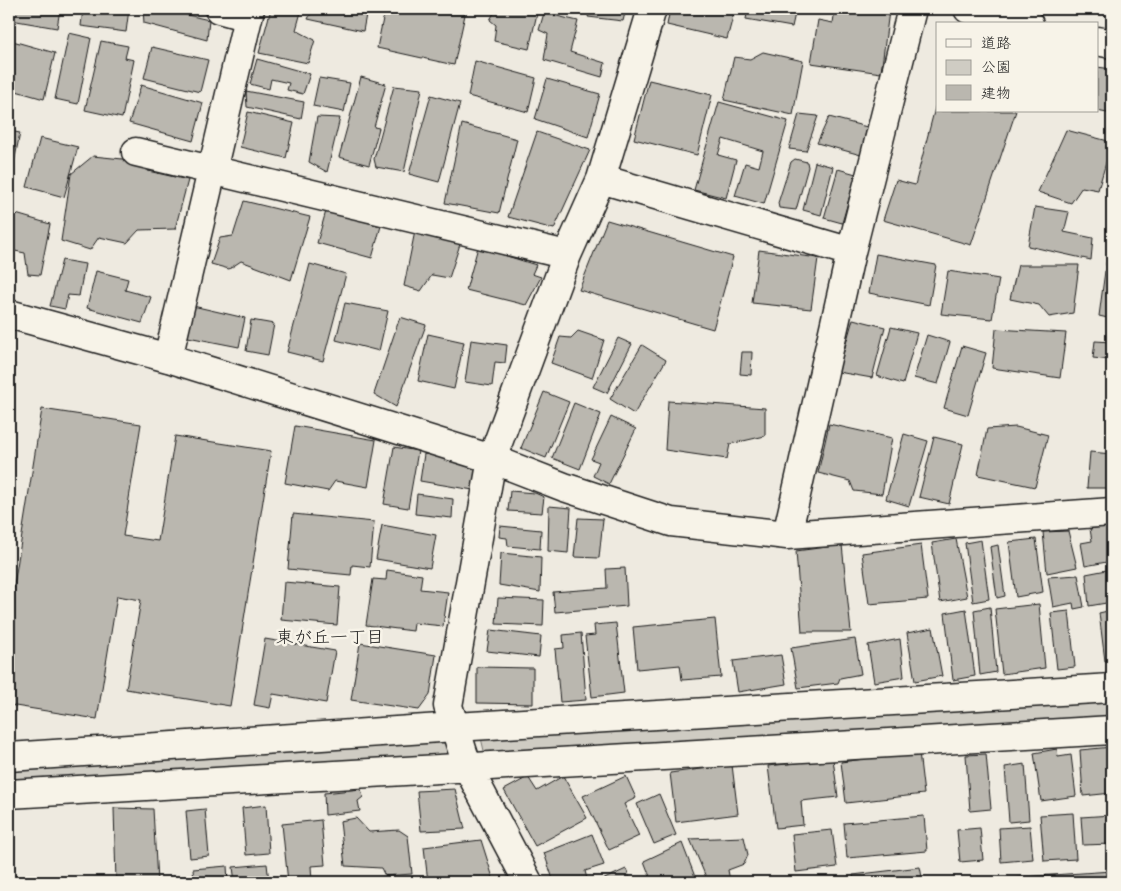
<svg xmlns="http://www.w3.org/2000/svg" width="1121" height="891" viewBox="0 0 1121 891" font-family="'Architects Daughter','Klee One',sans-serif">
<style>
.green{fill:#cfccc3;stroke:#767470}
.building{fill:#bab7af;stroke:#1c1c1c}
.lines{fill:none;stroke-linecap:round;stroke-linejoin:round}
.minor-casing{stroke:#1c1c1c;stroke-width:31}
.minor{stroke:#f7f3e8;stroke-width:28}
.labels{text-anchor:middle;stroke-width:5;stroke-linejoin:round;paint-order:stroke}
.neighbourhood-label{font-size:18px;fill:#1c1c1c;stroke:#f7f3e8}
</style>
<rect width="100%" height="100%" fill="#eeeae0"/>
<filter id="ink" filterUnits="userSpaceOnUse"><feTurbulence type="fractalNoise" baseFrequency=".02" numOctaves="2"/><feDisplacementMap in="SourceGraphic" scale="10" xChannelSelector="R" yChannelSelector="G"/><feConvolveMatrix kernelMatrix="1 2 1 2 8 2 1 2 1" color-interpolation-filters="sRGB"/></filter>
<g filter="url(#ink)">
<path class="green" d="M1112 699V718L485 755 481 738Z
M447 741V761L9 785V767Z"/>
<path class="building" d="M13 9H60L57 28 11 20Z
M83 9H129L126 32 81 26Z
M143 9H161L209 20 207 40 144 23Z
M271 9H290L301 12 296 30 315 40 308 63 259 53Z
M313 9H367L363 31 308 19Z
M385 9H454L466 10 454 65 377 48Z
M496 9H538L529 49 494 41 496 25 490 20Z
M590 9H626L623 21 588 17Z
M670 9H735L727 39 667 25Z
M748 9H796L792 27 746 19Z
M835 9H871L889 11 881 73 811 63 818 20 833 23Z
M544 13 578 21 570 52 605 63 602 77 544 60 548 34 539 30Z
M69 33 91 38 78 104 55 99Z
M9 40 55 53 44 99 9 89Z
M101 41 128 46 125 58 134 60 122 118 85 110Z
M152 47 208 60 200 92 144 78Z
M763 52 803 61 793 115 724 100 734 57 750 59Z
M257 59 310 74 303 94 287 90 289 83 271 79 269 89 250 84Z
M475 61 536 78 528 112 468 96Z
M1097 67 1112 69V114L1097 111Z
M361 77 386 84 374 127 379 128 369 165 339 157Z
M319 78 350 83 344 112 313 106Z
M547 79 600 94 588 137 535 119Z
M649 80 712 95 697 155 634 139Z
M141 85 203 103 193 141 129 123Z
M394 86 422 89 404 172 376 167 374 159Z
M246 91 304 102 301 119 247 107Z
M431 95 460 103 439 182 409 174Z
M937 100V111H1016L971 245 883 220 896 180 915 185Z
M719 102 788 121 764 204 735 196 745 163 759 167 763 151 723 139 718 155 736 160 726 198 694 190Z
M248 112 294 123 286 158 240 147Z
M799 114 818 116 806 151 789 149Z
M317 117 340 118 327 172 309 162Z
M829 117 867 127 861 155 817 143Z
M462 124 517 139 499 213 445 203Z
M1066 130 1112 142 1098 190 1082 187 1071 203 1038 192Z
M9 131 20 133 9 187Z
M537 132 590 150 554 229 508 217Z
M40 138 78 147 64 197 27 187Z
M93 156 152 162 148 171 188 180 175 229 139 230 127 243 99 237 90 250 61 241 71 174Z
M795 159 807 162 808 167 796 210 779 208 778 203 791 162Z
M815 162 833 167 821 215 803 210Z
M838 169 856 174 842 223 824 218Z
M244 201 310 217 291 280 241 261 229 269 211 264 220 238 233 236Z
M1035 207 1069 212 1064 232 1093 238 1091 260 1028 246Z
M326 211 381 226 372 258 317 243Z
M9 212 50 224 40 275 28 274 25 253 10 250 9 252Z
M1112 219V267L1106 265Z
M607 220 733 257 713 329 579 290Z
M416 226 462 238 449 278 432 275 421 291 404 286Z
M478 247 536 265 532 274 541 277 526 305 466 290Z
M759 250 818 258 811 309 752 303Z
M876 254 936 265 929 305 869 293Z
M62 260 85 264 79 296 68 295 65 309 50 306Z
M310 264 346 274 323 361 287 352Z
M1018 265H1079L1073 313 1049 317 1039 305 1010 299Z
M96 271 128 279 125 290 151 297 142 323 87 308Z
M948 271 999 279 992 319 941 314Z
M1105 271 1112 272V319L1099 316Z
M345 303 388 311 379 351 336 340Z
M193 306 245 318 239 347 188 337Z
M400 317 426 325 396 407 374 394Z
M853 319 885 327 872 378 838 372Z
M251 320 274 324 268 355 246 351Z
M891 327 917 333 903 384 877 376Z
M996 329 1066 333 1060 378 992 368Z
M578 331 604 340 592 378 551 363 560 337 571 338Z
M428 334 464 342 454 389 418 381Z
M927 335 950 342 938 384 914 378Z
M618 338 632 344 607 393 593 387Z
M471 340 507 345 505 363 495 362 492 386 465 382Z
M1095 341 1112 342V358L1110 360 1093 358Z
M642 345 666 360 634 414 610 399Z
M962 346 986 353 968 415 944 408Z
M742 352H752L751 375 740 374Z
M544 392 569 402 546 458 521 448Z
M668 401 765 408V436L730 444 727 459 665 450Z
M574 403 601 414 580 469 552 458Z
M42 409 141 424 123 536 158 541 175 436 271 451 230 706 126 689 141 600 117 596 97 719 9 705V617Z
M611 417 636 429 609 484 593 476 599 462 591 459Z
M829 424 892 438 882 494 854 491 850 481 818 473Z
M295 426 376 440 368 487 335 481 328 491 285 483Z
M1016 427 1048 435 1035 487 978 475 987 429Z
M904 434 928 441 909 506 886 499Z
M934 437 963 444 949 504 919 497Z
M394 447 418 451 408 508 384 504Z
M1090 452 1112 454V488H1087Z
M424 454 478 462 473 490 420 481Z
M510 491 535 493 544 497 542 513 508 511Z
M417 494 453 499 452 518 415 514Z
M549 506 571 508 568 553 548 551Z
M293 514 374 522 370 567 352 565 351 575 288 569Z
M578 518 603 519 599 558 574 557Z
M382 525 436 535 430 568 376 559Z
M1112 525V561L1085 566 1081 543 1092 541 1090 529Z
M500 526 541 530 540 549 508 546 507 538 499 537Z
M1068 531 1077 567 1047 573 1043 532Z
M956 539 967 597 940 602 932 543Z
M1036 539 1043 592 1016 597 1009 542Z
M981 540 989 599 973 602 965 543Z
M842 545 851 632H802L796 551Z
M921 545 928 599 869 604 862 553Z
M998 545 1005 596 997 598 990 547Z
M501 553 541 557 540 592 499 585Z
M625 568 627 606 555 612 553 592 607 588 606 569Z
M1112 569V602L1089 606 1086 574Z
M387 570 422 575 420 589 448 592 443 626 414 623 413 631 366 625 373 579 386 580Z
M1078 575 1084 607 1074 609 1073 603 1053 607 1048 577Z
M284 582 340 587 337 625 281 620Z
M498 598 544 600 543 626 496 624Z
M1039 604 1045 668 1002 674 995 609Z
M990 607 996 672 980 675 974 610Z
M966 609 975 676 953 680 945 613Z
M1112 610V660L1105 661 1099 613Z
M1069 611 1075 667 1057 669 1051 613Z
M715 619 721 677 682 680 680 665 637 669 633 627Z
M616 623 624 693 592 697 585 636 595 635 594 625Z
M933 628 942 676 915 681 907 633Z
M490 630 541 636 539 657 487 651Z
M581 633 586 700 560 702 555 649 564 648 563 635Z
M265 639 335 651 326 703 273 694 270 708 254 705Z
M855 639 861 674 840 678 838 683 798 688 791 648Z
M900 639 904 677 874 682 868 645Z
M360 643 436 655 430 695 419 710 351 700Z
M781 655 786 684 738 692 733 661Z
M477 667 533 668V704L477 703Z
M1112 747V793L1083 796 1080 750Z
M1057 749 1058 757 1071 755 1076 796 1041 801 1034 753Z
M919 752 924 794 846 803 841 762Z
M986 754 991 809 970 811 966 755Z
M833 759 838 797 801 801 803 825 776 828 768 766Z
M1025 764 1029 820 1009 822 1005 767Z
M732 765 738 814 676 822 670 773Z
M563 776 587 818 535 846 504 790 528 777 537 791Z
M626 776 636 798 624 804 639 836 609 850 583 796Z
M361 789 363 797 358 801 360 811 325 815 324 793Z
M455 789 465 829 421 831 417 791Z
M659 794 676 835 654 844 637 804Z
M266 805 269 853 246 855 242 808Z
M114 808 153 809 157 882H116Z
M205 809 209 856 190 858 186 811Z
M1073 813 1076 859 1044 861 1040 815Z
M1112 815V844L1083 845 1081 817Z
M924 816 927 851 847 858 844 823Z
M356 818 369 832 399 830 408 836 412 874 385 876 381 868 345 866 340 821Z
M321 820 325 865 311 866 312 881 288 882 282 824Z
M1030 826 1033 859 1001 862 999 828Z
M980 828 983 860 960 862 957 830Z
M832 830 837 867 796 872 792 834Z
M592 834 604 865 585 871 587 879 580 882 567 879 560 882H554L544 853Z
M744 837 748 855 744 864 728 870 730 881 708 882 690 839Z
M481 840 494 881 428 882 424 847Z
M682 843 697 882H652L644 861Z
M267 864 269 882H235L233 867Z
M227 866 228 882H194L193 869Z
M920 867 923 882H854L853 875Z
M626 869 632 882H598Z
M1112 871V882H997L1008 878Z"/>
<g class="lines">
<defs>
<path id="minor" d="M219 9 248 17
M968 9 1029 24
M1097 41 1112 44
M136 152 567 255
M601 179 851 252 787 535
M851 252 912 9
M9 314 168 358 492 459 564 487 671 522 787 535 1112 512
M168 358 250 9
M9 757 455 727 1112 688
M9 794 1112 730
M528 882 468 768 448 706 492 459 567 255 601 179 652 9"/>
</defs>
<use href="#minor" class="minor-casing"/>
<use href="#minor" class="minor"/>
</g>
</g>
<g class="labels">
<g class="neighbourhood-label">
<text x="330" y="643">東が丘一丁目</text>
</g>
</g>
<rect width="1121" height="891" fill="none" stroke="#f7f3e8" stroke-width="30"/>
<rect x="15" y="15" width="1091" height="861" fill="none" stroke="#1c1c1c" stroke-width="2" filter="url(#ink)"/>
<rect x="936" y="22" width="162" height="90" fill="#f7f3e8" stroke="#9f9d96"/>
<rect x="946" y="39" width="25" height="8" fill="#f7f3e8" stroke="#9f9d96"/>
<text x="981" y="48" font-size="15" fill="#1c1c1c">道路</text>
<rect x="946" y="60" width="25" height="15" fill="#cfccc3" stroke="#9f9d96"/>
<text x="981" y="72" font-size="15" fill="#1c1c1c">公園</text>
<rect x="946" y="85" width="25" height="15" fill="#bab7af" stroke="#9f9d96"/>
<text x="981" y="98" font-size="15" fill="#1c1c1c">建物</text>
</svg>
